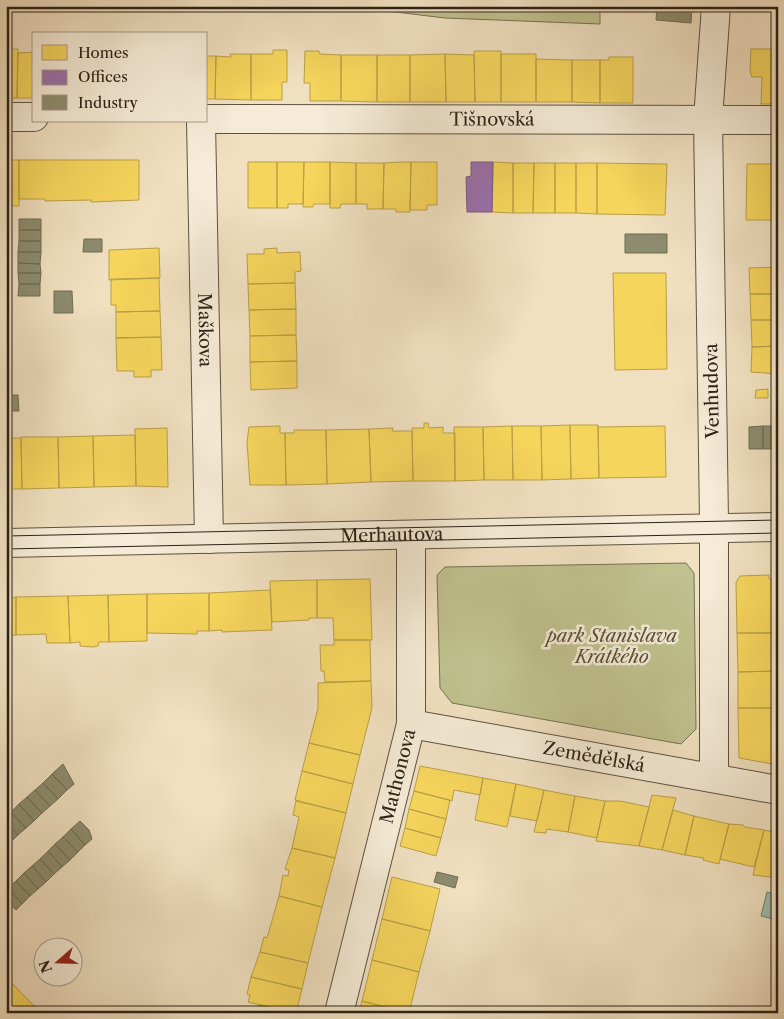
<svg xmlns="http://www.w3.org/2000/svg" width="784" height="1019" viewBox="0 0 784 1019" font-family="'Libre Caslon Text',serif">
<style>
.green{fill:#bfc18e;stroke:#767152}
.water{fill:#9bbdaf;stroke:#6f7f72}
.homes{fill:#f6d55c;stroke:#b99f47}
.offices{fill:#9970ab;stroke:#78587f}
.industry{fill:#8c8c6e;stroke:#6f6c54}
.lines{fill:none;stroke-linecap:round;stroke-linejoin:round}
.minor-casing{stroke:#5d5141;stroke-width:30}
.minor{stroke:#f5ebd6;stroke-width:28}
.tram{stroke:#2c2117;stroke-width:1}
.labels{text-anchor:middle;stroke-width:5;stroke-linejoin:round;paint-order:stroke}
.street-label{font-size:18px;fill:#2c2117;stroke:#f5ebd6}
.park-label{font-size:18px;font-style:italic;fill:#58513b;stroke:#f5ebd6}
</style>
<rect width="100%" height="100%" fill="#f0e0c0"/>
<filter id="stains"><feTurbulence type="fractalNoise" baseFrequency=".004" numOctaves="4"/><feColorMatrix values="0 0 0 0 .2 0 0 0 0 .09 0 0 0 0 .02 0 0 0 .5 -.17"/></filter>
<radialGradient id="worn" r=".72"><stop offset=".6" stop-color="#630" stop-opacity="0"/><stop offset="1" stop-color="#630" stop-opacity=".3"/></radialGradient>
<path class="green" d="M346 6H600V24L445 18Z
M686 563 694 573 696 729 681 744 452 703 440 688 437 575 445 567Z"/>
<path class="water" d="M767 892 778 895 773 919 761 916Z"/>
<path class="homes" d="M6 49H18L17 98H6Z
M751 49H778V104H761L762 77H752L750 71Z
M273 50H287V82H282V100H251V54H273Z
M305 51H319L320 54 341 55V101H310V83H304Z
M474 51H501V102H475Z
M34 52V98H17L18 53Z
M206 52V56H216L215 99H206Z
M230 54H251V100L215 99 216 56 231 57Z
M445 54 446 102H410V55Z
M445 54 474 55 475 102H446Z
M501 54H536V102H501Z
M341 55H377V102L341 101Z
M377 55H410V102H377Z
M609 57H633V103H600V60H609Z
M536 59 572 60V102H536Z
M572 60H600V103L572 102Z
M6 157H9L8 160H19V206H6Z
M19 160H139V200L91 202V200L45 201V199H19Z
M248 162H277V208H248Z
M277 162H304L303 204H288V208H277Z
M304 162H330V204H314L313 207H303Z
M330 162 356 163V204H341L340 208H330Z
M401 162H411L410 212H396V209H383L384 163Z
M411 162H437V205H427V210H410Z
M493 162 513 163V213L492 212Z
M356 163H384L383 209H367V204H356Z
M513 163H534L533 213H513Z
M534 163H555V213H533Z
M555 163H576V213H555Z
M576 163H597V214L576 213Z
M597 163 667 164 665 215 597 214Z
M747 164H778V220H746Z
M159 248 160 278 109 280V250Z
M277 248V253L300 252 301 271 295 272V283L248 284 247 254H264V249Z
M778 267V294H750L749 268Z
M613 273H666L667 369 615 370Z
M159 278 160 311 116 312V305H111V279Z
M295 283 296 309 249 310 248 284Z
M750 294H778V320H751Z
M296 309V335L250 336 249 310Z
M160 311 161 337 116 338V312Z
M751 320H778V346L752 347Z
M296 335 297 361 250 362V336Z
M161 337 162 370H151V377H134V371H117L116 338Z
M778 346V374L751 372 752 347Z
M297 361V388L251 390 250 362Z
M768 389V398H755L756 390Z
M424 423H428L429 428 443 427V433H455V481H413L412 428H424Z
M570 425H598L599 478 571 479Z
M570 425 571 479 542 480 541 426Z
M280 426V433H285L286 485H250L247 442 249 427Z
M512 426 513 480H484L483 427Z
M512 426H541L542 480H513Z
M665 426 666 477 599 478 598 427Z
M454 427H483L484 480 455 481Z
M167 428 168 487 136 486 135 429Z
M393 428 392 431H412L413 481 371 482 369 429Z
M369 429 371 482 327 484 326 430Z
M294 430H326L327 484 286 485 285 433H294Z
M135 435 136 486 94 487 93 436Z
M93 436 94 487 59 488 58 437Z
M21 437H58L59 488 22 489Z
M6 438H21L22 489H6Z
M769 575V579H778V633H737L736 583 738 579 740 576Z
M370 579 372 640H334L333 618H317V580Z
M317 580V618H309V620L272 622 270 581Z
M270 590 272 630 222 632V630L209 631V593Z
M209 593V631H197V634L147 633V594Z
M147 594V641L109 642 108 595Z
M108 595 109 642H99L98 646 92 647 80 646V642L70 643 68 596Z
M68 596 70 643H47L46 634 16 635V597Z
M16 597V635L6 636V598Z
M737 633H778V671L738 672Z
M334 640H370L371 681 325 682 324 671H321L320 645H334Z
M778 671V708H738V672Z
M371 681 372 708 360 755 309 743 318 708V683Z
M738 708H778V725L774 724V731L778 732V765L739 758Z
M309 743 360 755 353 784 302 771Z
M420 766 483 778 480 795 454 790 452 801 414 791Z
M302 771 353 784 346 813 295 800Z
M483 778 516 784 507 827 475 820Z
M516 784 544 790 537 821 510 816Z
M544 790 575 796 568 832 547 829 546 833 534 832Z
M414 791 450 800 446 819 409 809Z
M652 795 676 798 662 850 639 846Z
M575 796 605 801 597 838 568 832Z
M296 801 346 813 335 858 292 848 299 817 293 815Z
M605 801H620L649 807 639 846 596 841Z
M409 809 446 819 441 838 405 828Z
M673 810 694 816 685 855 662 850Z
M694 816 729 824 719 864 703 860 704 858 685 855Z
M729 824 743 825 745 827 764 830 754 867 720 859Z
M405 828 441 838 436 856 400 846Z
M764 830 778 833V878L753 875Z
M292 848 335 858 322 907 279 896 283 875 288 876 289 870 285 869Z
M392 877 440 889 430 931 382 919Z
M279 896 322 907 308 963 260 952 264 937 267 938Z
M382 919 430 931 419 972 372 960Z
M260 952 308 963 302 989 251 977Z
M372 960 419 972 409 1013 362 1001Z
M251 977 302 989 296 1013 248 1002 250 995 247 994Z
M9 980 32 1004 40 1013H6V983Z
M362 1001 407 1013H359Z
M259 1005 291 1013H257Z"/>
<path class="offices" d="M471 162H493L492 212H467L466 177 471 176Z"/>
<path class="industry" d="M657 6H692L691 23 656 20Z
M19 219H41V230H19Z
M19 230H41V241H19Z
M625 234H667V253H625Z
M84 239H102V252H83Z
M19 241H41V252H18Z
M18 252H41L40 264 18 263Z
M18 263 40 264 41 273H18Z
M18 273H41L40 284H19Z
M19 284H40V296H18Z
M54 291H72L73 313H54Z
M6 395H18L19 411H6Z
M763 426H776V449H763Z
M763 426V449H749V427Z
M63 764 74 784 67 790 52 774Z
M52 774 67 790 58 799 43 783Z
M43 783 58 799 50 806 35 790Z
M35 790 50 806 42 813 27 797Z
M27 797 42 813 34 821 19 804Z
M19 804 34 821 26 828 11 812Z
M11 812 26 828 18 835 6 822V817Z
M80 821 89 830 92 839 85 845 71 829Z
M6 822 18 835 10 843 6 838Z
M71 829 85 845 78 852 63 837Z
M63 837 78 852 70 860 55 844Z
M55 844 70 860 62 867 48 851Z
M48 851 62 867 54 874 40 859Z
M40 859 54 874 46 882 32 866Z
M32 866 46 882 38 889 24 873Z
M437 872 458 877 455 888 434 882Z
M24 873 38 889 30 896 16 881Z
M16 881 30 896 22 904 8 888Z
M8 888 22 904 16 910 6 900Z"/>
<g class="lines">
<defs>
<g id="minor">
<path d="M6 117H34"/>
<path id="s1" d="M206 119 778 120"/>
<path id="s2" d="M201 121 209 539"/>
<path id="s3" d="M6 543 778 527"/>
<path id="s4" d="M411 724 778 790"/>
<path d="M714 777V521L708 119 716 6"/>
<path id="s5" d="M339 1013 411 724V535"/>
</g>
</defs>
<use href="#minor" class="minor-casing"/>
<use href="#minor" class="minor"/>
<path class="tram" d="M6 536 778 520
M6 549 778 533"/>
</g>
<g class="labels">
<g class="street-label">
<text dy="6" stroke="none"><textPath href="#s1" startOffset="286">Tišnovská</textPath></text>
<text dy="6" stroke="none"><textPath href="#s2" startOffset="209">Maškova</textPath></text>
<text transform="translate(712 391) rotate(-91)" y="6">Venhudova</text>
<text dy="6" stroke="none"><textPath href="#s3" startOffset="386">Merhautova</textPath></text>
<text dy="6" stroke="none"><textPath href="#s4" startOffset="186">Zemědělská</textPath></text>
<text dy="6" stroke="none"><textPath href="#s5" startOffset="244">Mathonova</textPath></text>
</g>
<g class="park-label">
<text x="612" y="642">park Stanislava<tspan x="612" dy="21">Krátkého</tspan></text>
</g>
</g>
<rect width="784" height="1019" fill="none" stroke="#f0e0c0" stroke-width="25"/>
<rect x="8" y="8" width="769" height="1004" fill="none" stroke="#2c2117" stroke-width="2.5"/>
<rect x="12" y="12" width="759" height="994" fill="none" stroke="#2c2117"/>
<rect x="32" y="32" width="175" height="90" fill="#f5ebd6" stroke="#a59a8a"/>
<rect x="42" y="45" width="25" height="15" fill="#f6d55c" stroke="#a59a8a"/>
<text x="78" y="58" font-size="15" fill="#2c2117">Homes</text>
<rect x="42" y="70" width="25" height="15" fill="#9970ab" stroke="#a59a8a"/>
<text x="78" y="82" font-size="15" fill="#2c2117">Offices</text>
<rect x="42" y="95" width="25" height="15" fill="#8c8c6e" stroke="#a59a8a"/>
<text x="78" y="108" font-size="15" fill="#2c2117">Industry</text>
<g transform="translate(58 962) rotate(250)"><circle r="24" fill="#f5ebd6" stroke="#a59a8a"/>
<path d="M0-4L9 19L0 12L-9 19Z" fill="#8f2418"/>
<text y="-8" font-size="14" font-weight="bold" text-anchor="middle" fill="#2c2117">N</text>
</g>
<rect width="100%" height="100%" filter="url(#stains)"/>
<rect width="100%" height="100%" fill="url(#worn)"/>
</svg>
